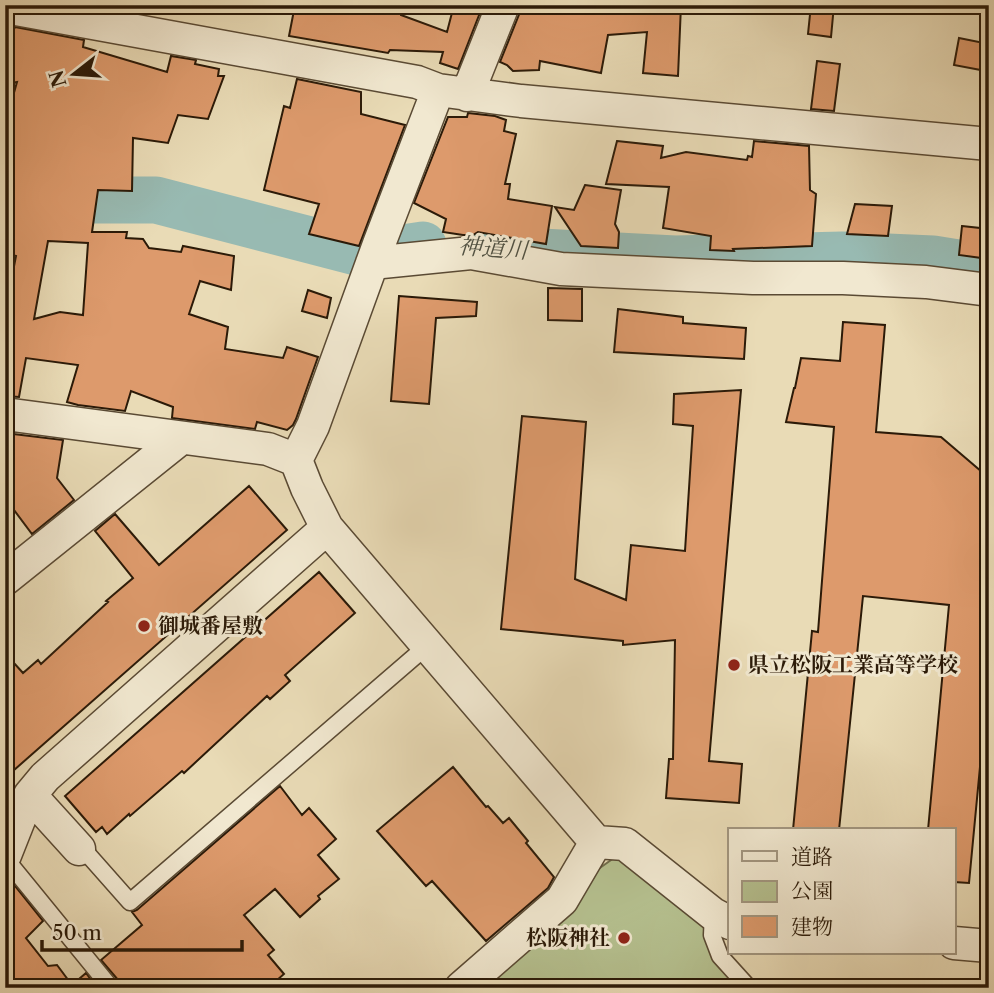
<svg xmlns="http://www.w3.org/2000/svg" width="994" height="993" viewBox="0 0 994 993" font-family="'Libre Caslon Text','Noto Serif JP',serif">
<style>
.green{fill:#b5c08f;stroke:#706d4c;stroke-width:2}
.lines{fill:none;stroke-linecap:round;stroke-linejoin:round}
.river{stroke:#98bab2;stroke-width:47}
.building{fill:#dd9a6c;stroke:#2b1a08;stroke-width:2;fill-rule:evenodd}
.service-casing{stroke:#5a4a34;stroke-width:19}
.minor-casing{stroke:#5a4a34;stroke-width:35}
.service{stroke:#f1e8d0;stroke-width:16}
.minor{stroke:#f1e8d0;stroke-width:32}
.poi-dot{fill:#8f2418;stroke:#f1e8d0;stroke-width:2.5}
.labels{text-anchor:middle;stroke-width:6;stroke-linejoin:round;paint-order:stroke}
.poi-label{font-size:21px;font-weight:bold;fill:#2b1a08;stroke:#f1e8d0;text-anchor:start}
.water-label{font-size:23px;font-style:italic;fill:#515244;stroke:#f1e8d0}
</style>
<rect width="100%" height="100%" fill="#e9dbb6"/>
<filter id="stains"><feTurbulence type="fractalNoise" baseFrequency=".00286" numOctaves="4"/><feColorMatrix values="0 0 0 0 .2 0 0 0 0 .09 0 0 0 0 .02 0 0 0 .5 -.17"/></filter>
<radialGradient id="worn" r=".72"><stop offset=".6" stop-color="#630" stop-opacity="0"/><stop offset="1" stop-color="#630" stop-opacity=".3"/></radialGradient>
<path class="green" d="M621 853 703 920 711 954 737 988H482L597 870Z"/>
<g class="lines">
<path class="river" d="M33 193 85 200H156L364 254 423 245
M494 245 541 252 675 259 842 255 933 259 989 268"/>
</g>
<path class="building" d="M295 5H401V15L447 32 454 5 475 12 478 5H483L458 69 440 63 443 52 390 50 388 53 289 36Z
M521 5H681L678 76 643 73 647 32 608 35 601 73 540 61 539 70 513 71 507 65 500 62 520 12Z
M811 5H834L831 37 808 34Z
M15 27 84 40 83 47 167 72 171 56 196 60 195 64 219 69 218 76H224L208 119 178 115 168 143 133 138 132 191 98 190 92 232H127L126 238 143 239 149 248 181 252 183 246 234 256 231 290 200 281 189 314 228 327 225 349 283 358 287 347 318 357 296 419 293 425 287 430 257 422 255 429 172 418 173 407 131 391 125 411 78 405 67 402 78 365 26 358 19 397 5 396V313L16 256 5 253V125L17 82 5 84V34L11 35ZM48 241 88 243 83 315 60 312 34 319Z
M959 38 989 44 986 71 954 65Z
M817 61 840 64 834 111 811 109Z
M297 79 361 92V114L405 125 359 246 309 234 319 204 264 190 284 106 290 108Z
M468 113 495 116 506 120 504 131 516 134 505 184H510L508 199 552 206 546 244 478 232 473 235H463L443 232 446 219 414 203 448 117H467Z
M617 141 663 146 661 158 686 152 747 160 748 156 752 157 754 141 809 146 810 190 816 194 812 246 733 249 734 251 710 250 711 236 663 228 669 187 606 184Z
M585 185 621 190 615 224 619 232 618 248 581 246 555 207 574 210Z
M855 204 892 206 888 236 847 234Z
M962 226 989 229V259L959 255Z
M548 288 582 289V321L548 320Z
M308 290 331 298 327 318 302 311Z
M399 296 477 302 476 316 436 318 429 404 391 401Z
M618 309 683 317V323L746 328 744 359 614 352Z
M843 322 885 325 876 432 941 437 989 478V672L969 883 954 882V830H928L949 605 863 596 839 830H793L812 631 818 632 834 427 786 422 794 388H795L801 358 840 361Z
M741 390 709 761 742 764 739 803 666 798 669 759H673L675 640 623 645V641L501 629 522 416 586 422 575 579 626 600 631 545 685 551 693 426 673 424 674 394Z
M5 433 63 440 57 478 74 500 32 534 5 498Z
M249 486 287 530 5 778V653L23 673 38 660 41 664 108 602 106 601 133 578 95 531 115 514 159 565Z
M319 572 355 613 285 675 290 681 270 699 267 696 184 773 182 771 130 816 129 814 107 834 102 827 96 832 65 796Z
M453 767 486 807 488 806 503 823 509 818 528 841 526 843 554 877 548 888 486 941 432 881 426 886 377 831Z
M280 786 302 815 309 808 336 839 318 855 339 879 318 896 320 899 300 917 275 889 244 915 274 950 268 955 284 974 268 988H121L119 981 101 960 142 925 132 912 137 910Z
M15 886 43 921 26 938 48 966 57 965 72 985 86 973 97 988H5V895Z"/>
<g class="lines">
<defs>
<path id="service" d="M79 849 84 850 130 902 428 645
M5 858 111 988
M713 914 712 935 720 956 749 988"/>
<path id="minor" d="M5 7 417 82 438 90 521 101 989 144
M438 90 379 244 313 426 296 460 307 488 327 528 596 842 625 844 713 914 730 923
M467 95 503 5
M372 263 471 253 561 269 753 278H843L926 282 989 290
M5 414 268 449 296 460
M5 579 181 438
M30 795 79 849
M5 855 24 807 30 795 45 777 327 528
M954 943 989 946
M461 988 562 900 596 842"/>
</defs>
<use href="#service" class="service-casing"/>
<use href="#minor" class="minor-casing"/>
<use href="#service" class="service"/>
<use href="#minor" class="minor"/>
</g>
<g class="poi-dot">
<circle cx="144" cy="626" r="7"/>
<circle cx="734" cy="665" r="7"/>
<circle cx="624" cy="938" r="7"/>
</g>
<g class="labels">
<g class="poi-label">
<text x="158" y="633">御城番屋敷</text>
<text x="748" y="672">県立松阪工業高等学校</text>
<text x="610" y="945" text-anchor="end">松阪神社</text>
</g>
<g class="water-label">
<text transform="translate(493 248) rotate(4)" y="8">神道川</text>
</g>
</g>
<rect width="994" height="993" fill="none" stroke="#e9dbb6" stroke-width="28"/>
<rect x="7" y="7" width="980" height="979" fill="none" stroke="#2b1a08" stroke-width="3.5"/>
<rect x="14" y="14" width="966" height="965" fill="none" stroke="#2b1a08" stroke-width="2"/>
<rect x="728" y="828" width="228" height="126" fill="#f1e8d0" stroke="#a29680" stroke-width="2"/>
<rect x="742" y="851" width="35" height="10" fill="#f1e8d0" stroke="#a29680" stroke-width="2"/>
<text x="791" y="864" font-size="21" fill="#2b1a08">道路</text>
<rect x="742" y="881" width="35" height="21" fill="#b5c08f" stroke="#a29680" stroke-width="2"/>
<text x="791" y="898" font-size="21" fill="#2b1a08">公園</text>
<rect x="742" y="916" width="35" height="21" fill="#dd9a6c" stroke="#a29680" stroke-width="2"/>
<text x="791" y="934" font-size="21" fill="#2b1a08">建物</text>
<g transform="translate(74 74) rotate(253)" stroke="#f1e8d0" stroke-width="5" paint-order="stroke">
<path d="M0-5L12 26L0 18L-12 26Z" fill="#2b1a08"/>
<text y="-10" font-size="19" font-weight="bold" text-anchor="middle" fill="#2b1a08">N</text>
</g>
<path d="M42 940v10h200v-10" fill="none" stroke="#2b1a08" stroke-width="3.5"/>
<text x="52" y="940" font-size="21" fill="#2b1a08" stroke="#f1e8d0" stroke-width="5" paint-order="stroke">50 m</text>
<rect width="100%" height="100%" filter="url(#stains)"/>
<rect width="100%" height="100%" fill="url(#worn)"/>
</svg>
